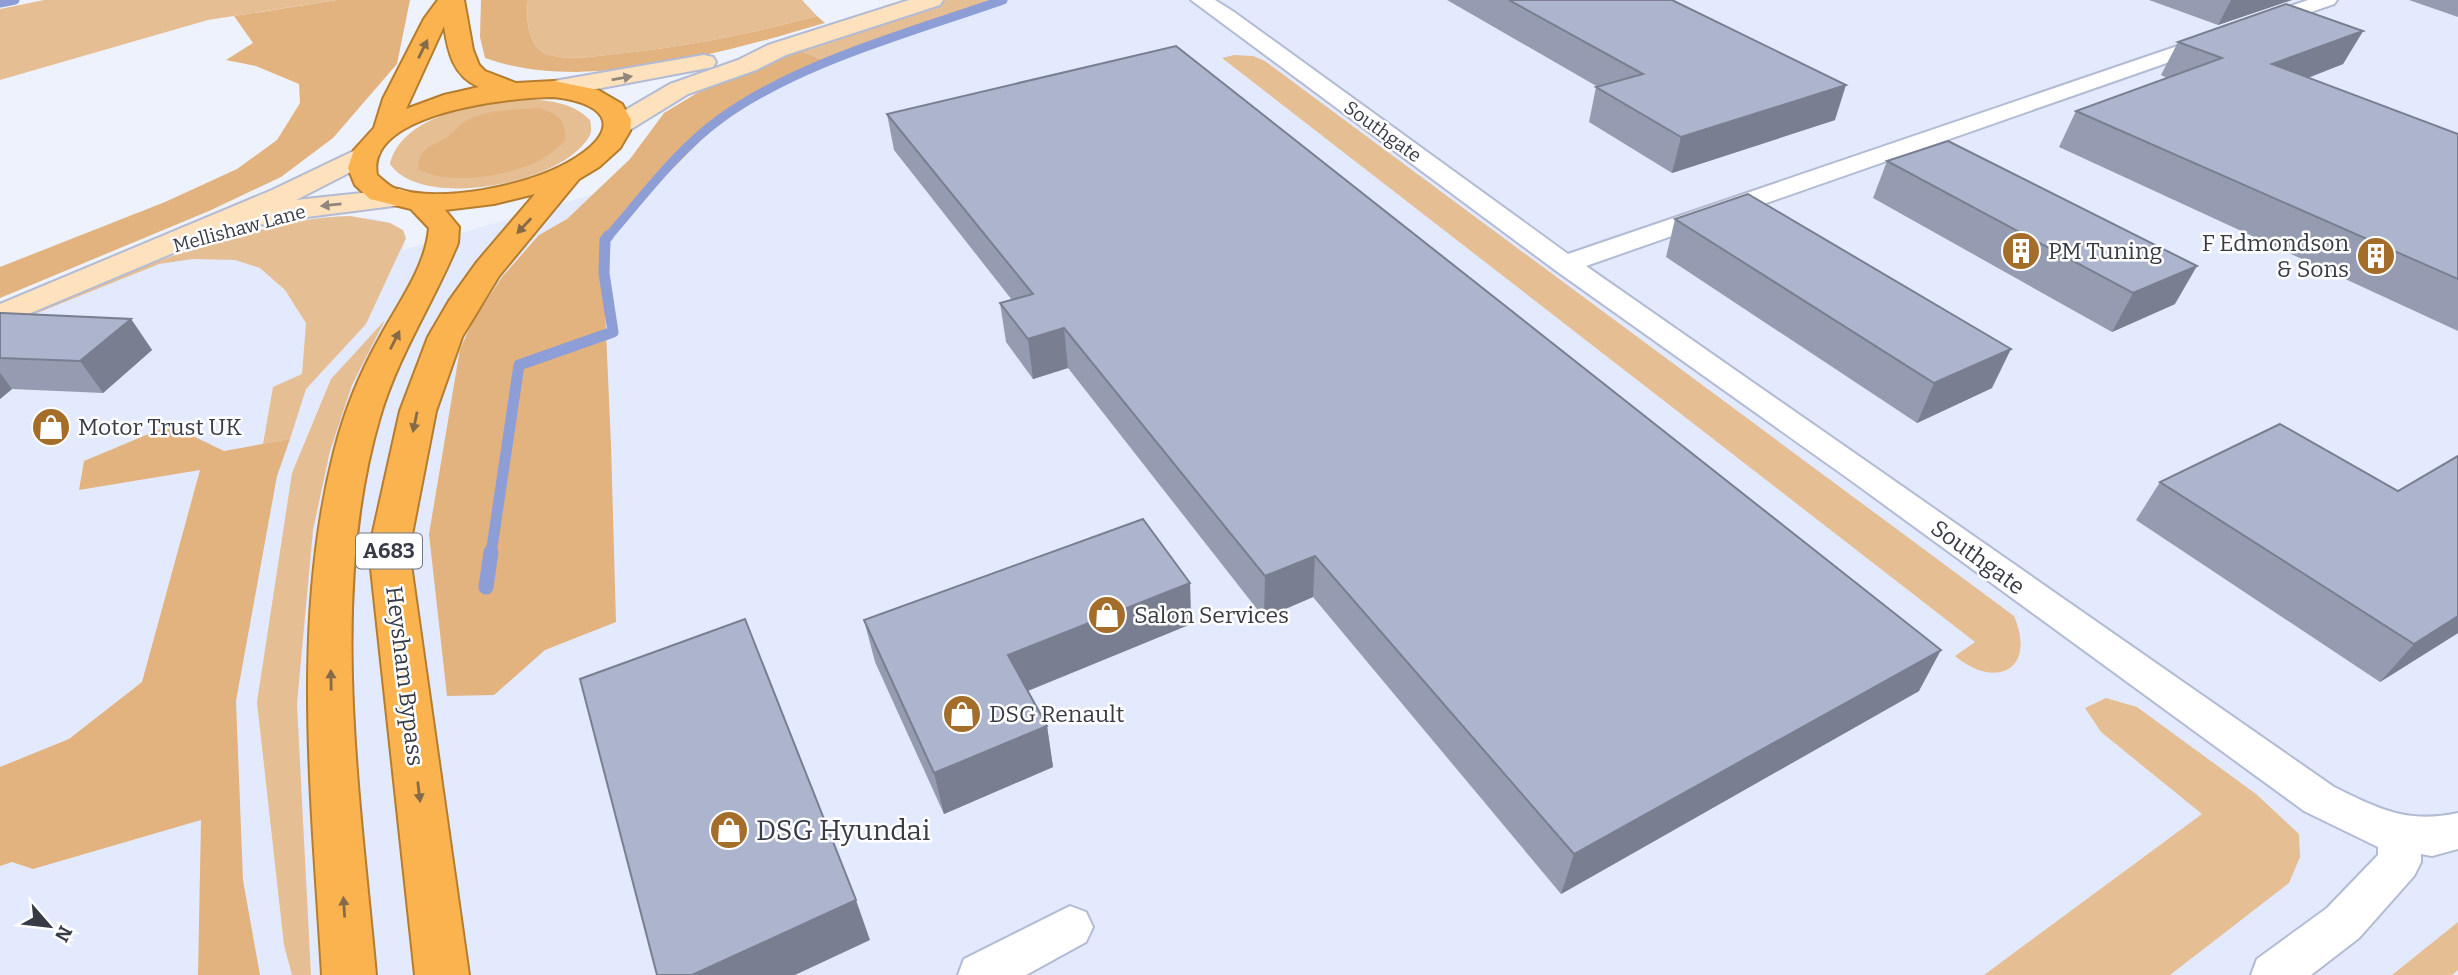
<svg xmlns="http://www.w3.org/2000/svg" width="2458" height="975" viewBox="0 0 2458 975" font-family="Bitter,serif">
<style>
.built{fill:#e3eafe}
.green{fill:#e6be94}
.forest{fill:#e2b27f}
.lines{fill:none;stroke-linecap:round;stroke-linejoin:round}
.stream-far2{stroke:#8d9ed7;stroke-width:9}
.stream-far1{stroke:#8d9ed7;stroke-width:11}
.stream{stroke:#8d9ed7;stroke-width:15}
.minor-casing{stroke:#b3bbd4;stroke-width:4}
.secondary-casing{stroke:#b3bbd4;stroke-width:4}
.trunk-casing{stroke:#b57d2f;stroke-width:4}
.minor{fill:#fff;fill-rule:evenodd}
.secondary{fill:#fde2bd;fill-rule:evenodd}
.trunk{fill:#fab34f;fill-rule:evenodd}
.wall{fill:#959cb1}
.shaded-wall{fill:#797f90}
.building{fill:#adb5ce;stroke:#797f90;stroke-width:2}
.oneway{fill:#866b4a}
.oneway2{fill:#91867c}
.labels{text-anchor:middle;stroke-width:5;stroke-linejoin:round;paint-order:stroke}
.far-street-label{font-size:19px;fill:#383b46;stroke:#fff}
.shield{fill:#fff;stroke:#74767e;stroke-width:2}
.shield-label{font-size:21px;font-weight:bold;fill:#383b46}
.poi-label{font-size:23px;fill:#383b46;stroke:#fff;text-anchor:start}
.street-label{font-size:23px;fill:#383b46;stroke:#fff}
.near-poi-label{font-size:28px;fill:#383b46;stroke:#fff;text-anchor:start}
</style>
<rect width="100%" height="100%" fill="#eef2fc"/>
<path class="built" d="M981 0H2458V975H0V328L192 249 273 225 319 217 372 218 390 223 403 230 406 238 403 250 646 179 701 98Z"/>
<path class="green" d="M44 0H337L208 20 0 80V9Z
M528 0H802L817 16C750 34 684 47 615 54 595 56 570 61 550 55 527 49 526 19 528 0Z
M945 0H989L825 61 801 51Z
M1234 55 1253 56 1265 61 2014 616C2037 670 1996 690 1955 656L1975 642 1222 58Z
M529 99C553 101 573 103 590 120 591 125 592 131 590 135 565 184 421 211 390 164 402 113 485 102 529 99Z
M350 216 390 223 403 230 406 238 366 324 306 389 290 439 263 444 273 387 302 374 306 323 285 290 260 268 235 260 193 259 159 264 0 328V325C73 295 144 263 219 241 264 229 304 217 350 216Z
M385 320 352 385 330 451 313 530 297 704 311 975H292L284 945 257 702 292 473 331 379Z
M2106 698 2137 707 2256 794 2299 834 2300 857 2289 883 2170 975H1984L2202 814 2101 732 2085 708Z
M2458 922V970L2452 975H2392Z"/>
<path class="forest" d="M337 0H410L397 64 333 138 281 177 209 211 0 298V267L165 202 237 169 277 140 300 103 299 84 256 66 226 60 253 43 234 16Z
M481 0H528C526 19 527 49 550 55 570 61 595 56 615 54 684 47 750 34 817 16L825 23C725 52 585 94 485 58L480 37Z
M801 51 825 61 726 115 602 240 611 445 616 622 545 650 494 695 447 696 429 534 460 349 473 321 502 277 539 235 567 219 630 159 664 113 702 90Z
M538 108C558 114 566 118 565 141 554 151 543 160 529 165 498 177 448 185 418 169 419 145 433 147 450 135 456 131 459 125 466 121 487 109 515 110 538 108Z
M170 425 224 451 290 439 277 476 236 701 243 880 260 975H198L201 820 33 869 12 862 0 866V767L69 739 142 682 200 470 79 490 84 461Z"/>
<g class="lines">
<path class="stream-far2" d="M0 3 15 0
M607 238C642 198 676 151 720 119 798 62 912 32 1003 0"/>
<path class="stream-far1" d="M491 554 519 365 613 332 604 273 605 240 608 236"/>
<path class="stream" d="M486 587 491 552"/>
<defs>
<path id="minor" d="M1191 0H1215L1234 12 1568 254 2207 36H2221L2224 40 2221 44 1586 266 2334 787C2379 809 2407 824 2458 813V849L2432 856 2421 854V862L2414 876 2359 938 2311 975H2251L2257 959 2327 908 2378 855V847L2304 811 1853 482 1555 270Z
M2308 0H2337L2334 4 2265 28H2251L2248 24 2251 20Z
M1070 906 1086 912 1093 927 1086 942 1026 975H958L964 959Z"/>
<path id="secondary" d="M909 0H943L940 5 786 55 756 70 688 94 628 131 619 133 610 131 606 125 610 119 670 84 738 60 768 45Z
M704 55 713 57 716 62 713 67 554 97 545 94 541 89 545 84 554 81Z
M366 145 376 147 380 153 376 159 296 200 399 189 409 192 414 198 409 204 299 218 268 226 257 223 254 219 0 326V304L272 190Z"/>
<path id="trunk" d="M438 0H464L473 50 479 65 485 71 516 83 554 81 598 90 622 104 631 120 630 131 620 148 599 167 579 179 499 276 462 337 436 411 409 550 469 975H415L369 550 400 411 428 337 449 301 477 262 535 194 494 204 445 210 459 227 458 243C434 302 398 355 380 417 328 593 360 795 376 975H322C312 802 291 622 334 452 344 412 359 375 379 339 397 305 426 267 429 228L411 209 370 199 355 185 348 168 354 150 374 128 383 99 424 19ZM444 26C448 52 453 76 479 87L444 95 406 109ZM554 97C614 104 621 133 567 163 526 186 439 204 394 188 388 185 383 180 377 175 365 112 514 97 554 97Z"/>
</defs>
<use href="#minor" class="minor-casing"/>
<use href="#secondary" class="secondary-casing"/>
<use href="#trunk" class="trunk-casing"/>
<use href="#minor" class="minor"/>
<use href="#secondary" class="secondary"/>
<use href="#trunk" class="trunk"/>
</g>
<path class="wall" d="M1447 0H1672L1835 120 1672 173 1589 122 1596 87H1598Z
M2149 0H2292L2218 25Z
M2409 0H2458V17Z
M2363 31 2343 64 2308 78 2458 134V331L2059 147 2076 111 2167 78 2161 75 2178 42Z
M887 114 1919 691 1561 894 1313 597 1264 618 1068 368 1033 379 1006 342 1000 303 1012 300 894 150Z
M1887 161 2175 304 2112 332 1873 198Z
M1675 219 1992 388 1917 423 1666 257Z
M0 313 131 319 152 350 103 393 12 389 0 399Z
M2458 456V633L2380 682 2136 520 2160 482 2398 491Z
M1190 583 1191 624 1028 691 1047 726 1053 767 944 814 875 662 864 620Z"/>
<path class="shaded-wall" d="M2231 0H2292L2218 25Z
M2363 31 2343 64 2253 99 2272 64Z
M1846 85 1835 120 1672 173 1681 137Z
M2197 266 2175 304 2112 332 2133 293Z
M131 319 152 350 103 393 80 361Z
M1064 328 1068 368 1033 379 1028 339Z
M2011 349 1992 388 1917 423 1934 383Z
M0 373 12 389 0 399Z
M1315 556 1313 597 1264 618 1265 576Z
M1190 583 1191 624 1015 696 1008 655Z
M2458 616V633L2380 682 2414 644Z
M1941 650 1919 691 1561 894 1574 854Z
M1047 726 1053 767 944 814 934 773Z
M856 900 870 940 795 975H692Z"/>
<path class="building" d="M1509 0H1672L1846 85 1681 137 1596 87 1643 74Z
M2286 4 2363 31 2272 64 2458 134V279L2076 111 2222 58 2178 42Z
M1176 46 1941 650 1574 854 1315 556 1265 576 1064 328 1028 339 1000 303 1033 294 887 114Z
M1948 141 2197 266 2133 293 1887 161Z
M1748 194 2011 349 1934 383 1675 219Z
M0 313H2L131 319 80 361 0 358Z
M2280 424 2398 491 2458 456V616L2414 644 2160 482Z
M1143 519 1190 583 1008 655 1047 726 934 773 864 620Z
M745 619 856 900 692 975H657L580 679Z"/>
<defs><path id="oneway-solid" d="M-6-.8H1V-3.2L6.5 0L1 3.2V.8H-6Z" transform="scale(1.75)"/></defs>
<g class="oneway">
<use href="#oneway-solid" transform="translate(423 49) rotate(-64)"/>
<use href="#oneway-solid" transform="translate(524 226) rotate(133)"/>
<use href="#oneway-solid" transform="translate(395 340) rotate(-63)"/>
<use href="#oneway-solid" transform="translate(415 422) rotate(102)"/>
<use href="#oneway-solid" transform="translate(331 680) rotate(-91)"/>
<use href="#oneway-solid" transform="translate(419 792) rotate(83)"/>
<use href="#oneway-solid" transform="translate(344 907) rotate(-94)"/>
</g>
<g class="oneway2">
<use href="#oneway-solid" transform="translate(622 78) rotate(-10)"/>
<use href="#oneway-solid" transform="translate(331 205) rotate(174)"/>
</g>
<defs>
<symbol id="building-disc" viewBox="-11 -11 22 22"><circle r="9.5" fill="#a46d29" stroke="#fff"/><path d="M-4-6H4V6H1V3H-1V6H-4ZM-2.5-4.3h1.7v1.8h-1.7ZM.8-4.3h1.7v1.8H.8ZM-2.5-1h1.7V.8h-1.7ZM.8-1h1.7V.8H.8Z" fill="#fff"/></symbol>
<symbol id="shop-disc" viewBox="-11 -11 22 22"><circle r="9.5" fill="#a46d29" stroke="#fff"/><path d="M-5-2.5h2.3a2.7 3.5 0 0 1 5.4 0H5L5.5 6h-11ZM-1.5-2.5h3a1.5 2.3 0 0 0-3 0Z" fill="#fff"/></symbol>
</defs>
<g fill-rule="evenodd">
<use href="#building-disc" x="1999" y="229" width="44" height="44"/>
<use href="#building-disc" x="2354" y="234" width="44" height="44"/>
<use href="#shop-disc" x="29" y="405" width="44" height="44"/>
<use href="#shop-disc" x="1085" y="593" width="44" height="44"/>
<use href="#shop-disc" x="940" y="692" width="44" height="44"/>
<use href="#shop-disc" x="707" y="808" width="44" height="44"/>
</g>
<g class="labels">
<g class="far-street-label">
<text transform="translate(1383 131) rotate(36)" y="7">Southgate</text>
<text transform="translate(239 228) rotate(-15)" y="7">Mellishaw Lane</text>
</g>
<rect class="shield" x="356" y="533.5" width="66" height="35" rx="5"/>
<g class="shield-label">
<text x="389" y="558">A683</text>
</g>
<g class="poi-label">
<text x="2349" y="251" text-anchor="end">F Edmondson<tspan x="2349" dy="26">&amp; Sons</tspan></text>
<text x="2048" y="259">PM Tuning</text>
<text x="78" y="435">Motor Trust UK</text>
<text x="1134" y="623">Salon Services</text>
<text x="989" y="722">DSG Renault</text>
</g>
<g class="street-label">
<text transform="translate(1978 557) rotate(36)" y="8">Southgate</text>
<text transform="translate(405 676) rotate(83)" y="8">Heysham Bypass</text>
</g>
<g class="near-poi-label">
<text x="756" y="840">DSG Hyundai</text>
</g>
</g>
<g transform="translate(49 926) rotate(118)" stroke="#ffffff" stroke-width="5" paint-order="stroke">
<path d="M0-5L12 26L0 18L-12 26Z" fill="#383b46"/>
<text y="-10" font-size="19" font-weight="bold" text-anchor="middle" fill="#383b46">N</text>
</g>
</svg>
